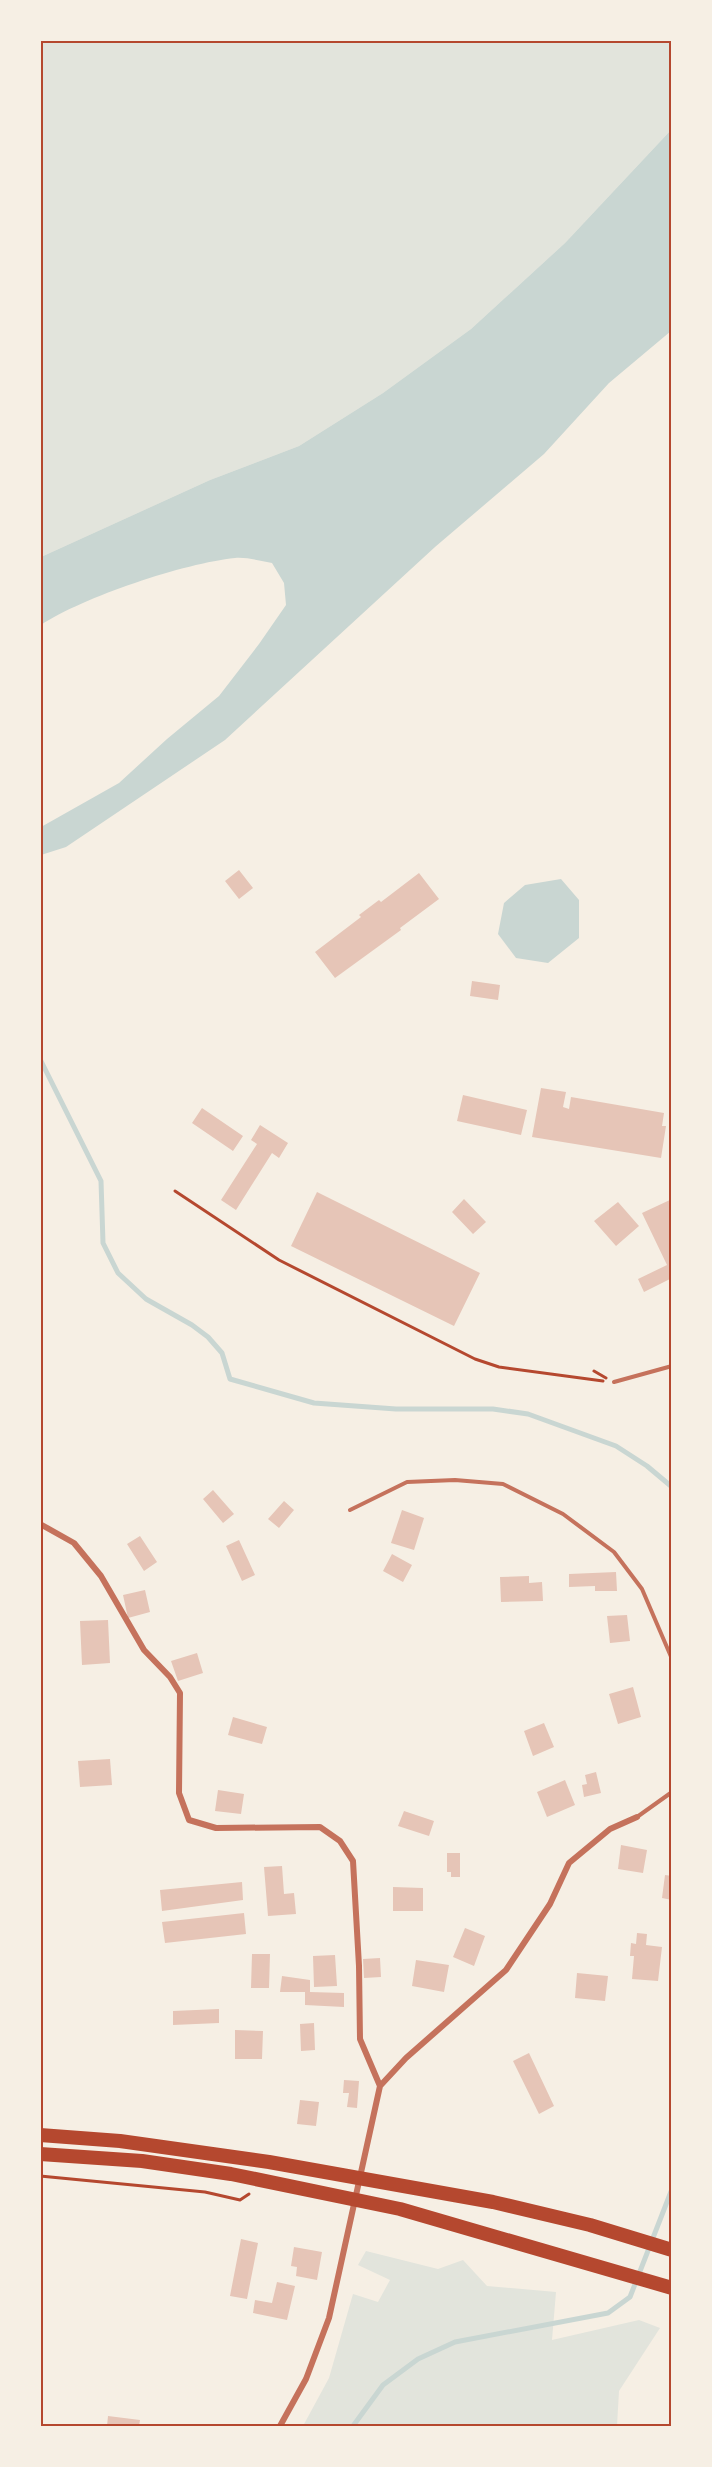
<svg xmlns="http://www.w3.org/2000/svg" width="712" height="2467" viewBox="0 0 712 2467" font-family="'Public Sans',sans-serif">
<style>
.green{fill:#e2e4dc}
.water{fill:#c9d6d2}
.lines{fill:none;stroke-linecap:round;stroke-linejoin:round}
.stream{stroke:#c9d6d2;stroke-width:5}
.building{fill:#e6c5b7}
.path{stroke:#b5482f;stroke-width:3}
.service{stroke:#c5725c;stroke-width:4}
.minor{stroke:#c5725c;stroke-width:6}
.primary{stroke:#b5482f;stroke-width:14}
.neatline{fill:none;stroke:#b5482f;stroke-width:2}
</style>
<rect width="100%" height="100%" fill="#f6efe4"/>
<path class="green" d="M41 41H671V130L565 243 471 329 383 393 299 446 210 480 41 557Z
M366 2251 438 2269 463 2260 487 2286 556 2292 552 2340 639 2320 660 2328 619 2391 617 2426H303L329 2378 353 2294 378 2302 390 2280 358 2265Z"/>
<path class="water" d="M671 130V331L609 383 544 454 435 547 225 740 66 847 41 855V827L119 783 167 739 219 696 259 644 286 605 284 583 272 563C260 561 247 557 235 558 185 563 83 597 41 625V557L210 480 299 446 383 393 471 329 565 243Z
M561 879 579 900V938L548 963 516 958 498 934 504 903 525 885Z"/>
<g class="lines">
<path class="stream" d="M40 1059 101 1181 103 1243 118 1273 146 1299 192 1325 208 1337 222 1353 230 1379 314 1403 396 1409H493L528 1414 616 1446 647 1466 672 1487
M353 2426 383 2385 418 2359 455 2342 608 2313 630 2297 672 2189"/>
</g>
<path class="building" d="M239 870 253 888 239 899 225 881Z
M419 873 439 899 400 928 401 930 335 978 315 952 361 917 359 915 379 900 381 902Z
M472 981 500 985 498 1000 470 996Z
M541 1088 566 1092 563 1107 569 1109 571 1097 664 1113 662 1126H666L661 1158 532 1137Z
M463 1095 527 1110 521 1135 457 1121Z
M202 1108 243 1136 233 1151 192 1123Z
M260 1125 288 1143 279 1158 272 1153 236 1210 221 1200 257 1144 251 1140Z
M317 1192 480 1273 454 1326 291 1246Z
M464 1199 486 1222 473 1234 452 1212Z
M672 1199V1278L644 1292 638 1279 667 1265 642 1213Z
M618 1202 639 1226 616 1246 594 1221Z
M213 1490 234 1514 223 1523 203 1499Z
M284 1501 294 1510 279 1528 268 1519Z
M402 1510 424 1518 414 1550 391 1543Z
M140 1536 157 1562 144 1571 127 1544Z
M239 1540 255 1575 242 1581 226 1546Z
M392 1554 412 1565 403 1582 383 1571Z
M616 1572 617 1591H595V1586L569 1587V1574Z
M529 1576V1583L542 1582 543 1601 501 1602 500 1577Z
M145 1590 150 1612 128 1618 123 1595Z
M627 1615 630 1641 610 1643 607 1616Z
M108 1620 110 1663 82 1665 80 1621Z
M197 1653 203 1673 178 1681 171 1661Z
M633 1687 641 1717 618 1724 609 1694Z
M233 1717 267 1727 262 1744 228 1735Z
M544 1723 554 1747 533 1756 524 1731Z
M110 1759 112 1785 80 1787 78 1761Z
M596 1772 601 1793 584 1797 582 1785 587 1784 585 1775Z
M565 1780 575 1805 547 1817 537 1792Z
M218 1790 244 1794 241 1814 215 1811Z
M404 1811 434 1821 429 1836 398 1826Z
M621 1845 647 1850 643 1873 618 1869Z
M447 1853H460V1877H451V1872H447Z
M282 1866 284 1894 294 1893 296 1914 268 1916 264 1867Z
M665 1875 672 1876V1900L662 1898Z
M242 1882 243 1900 162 1911 160 1890Z
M393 1887 423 1888V1911H393Z
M244 1913 246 1934 165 1943 162 1922Z
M465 1928 485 1936 474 1966 453 1957Z
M637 1933 647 1934 646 1945 662 1947 658 1981 632 1979 634 1956H630L631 1943 636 1944Z
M252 1954H270L269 1988H251Z
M335 1955 337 1986 314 1987 313 1956Z
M380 1958 381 1977 364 1978 363 1959Z
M416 1960 449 1965 444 1992 412 1986Z
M577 1973 608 1976 605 2001 575 1998Z
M282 1976 310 1980V1992L344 1993V2007L305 2005V1992H280Z
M219 2009V2023L173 2025V2011Z
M314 2023 315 2050 301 2051 300 2024Z
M235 2030 263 2031 262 2059H235Z
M529 2053 554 2106 539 2114 513 2061Z
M344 2080 359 2081 357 2108 347 2107 349 2093H343Z
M300 2100 319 2102 316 2126 297 2124Z
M241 2239 258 2243 247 2299 230 2296Z
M294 2247 322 2252 317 2280 296 2276 297 2267 291 2266Z
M277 2282 295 2286 287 2320 253 2313 255 2300 272 2303Z
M108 2416 140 2420 139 2426H107Z"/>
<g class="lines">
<path class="path" d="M175 1191 279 1260 475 1359 499 1367 603 1381
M594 1371 606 1378
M40 2176 205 2192 240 2200 249 2194"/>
<path class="service" d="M614 1382 672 1366
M350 1510 407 1482 455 1480 503 1484 563 1514 614 1552 642 1589 672 1659
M637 1817 672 1792"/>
<path class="minor" d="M40 1524 74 1543 101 1576 144 1650 170 1677 180 1693 179 1793 189 1820 216 1828 320 1827 340 1841 353 1861 359 1966 360 2039 380 2086 329 2318 306 2379 280 2426
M380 2086 406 2058 506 1970 550 1904 569 1863 610 1829 637 1817"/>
<path class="primary" d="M40 2135 120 2141 269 2162 493 2202 590 2225 672 2250
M40 2154 142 2161 231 2174 400 2209 672 2288"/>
</g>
<rect width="712" height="2467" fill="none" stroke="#f6efe4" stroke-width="84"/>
<rect x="42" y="42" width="628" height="2383" class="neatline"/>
</svg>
